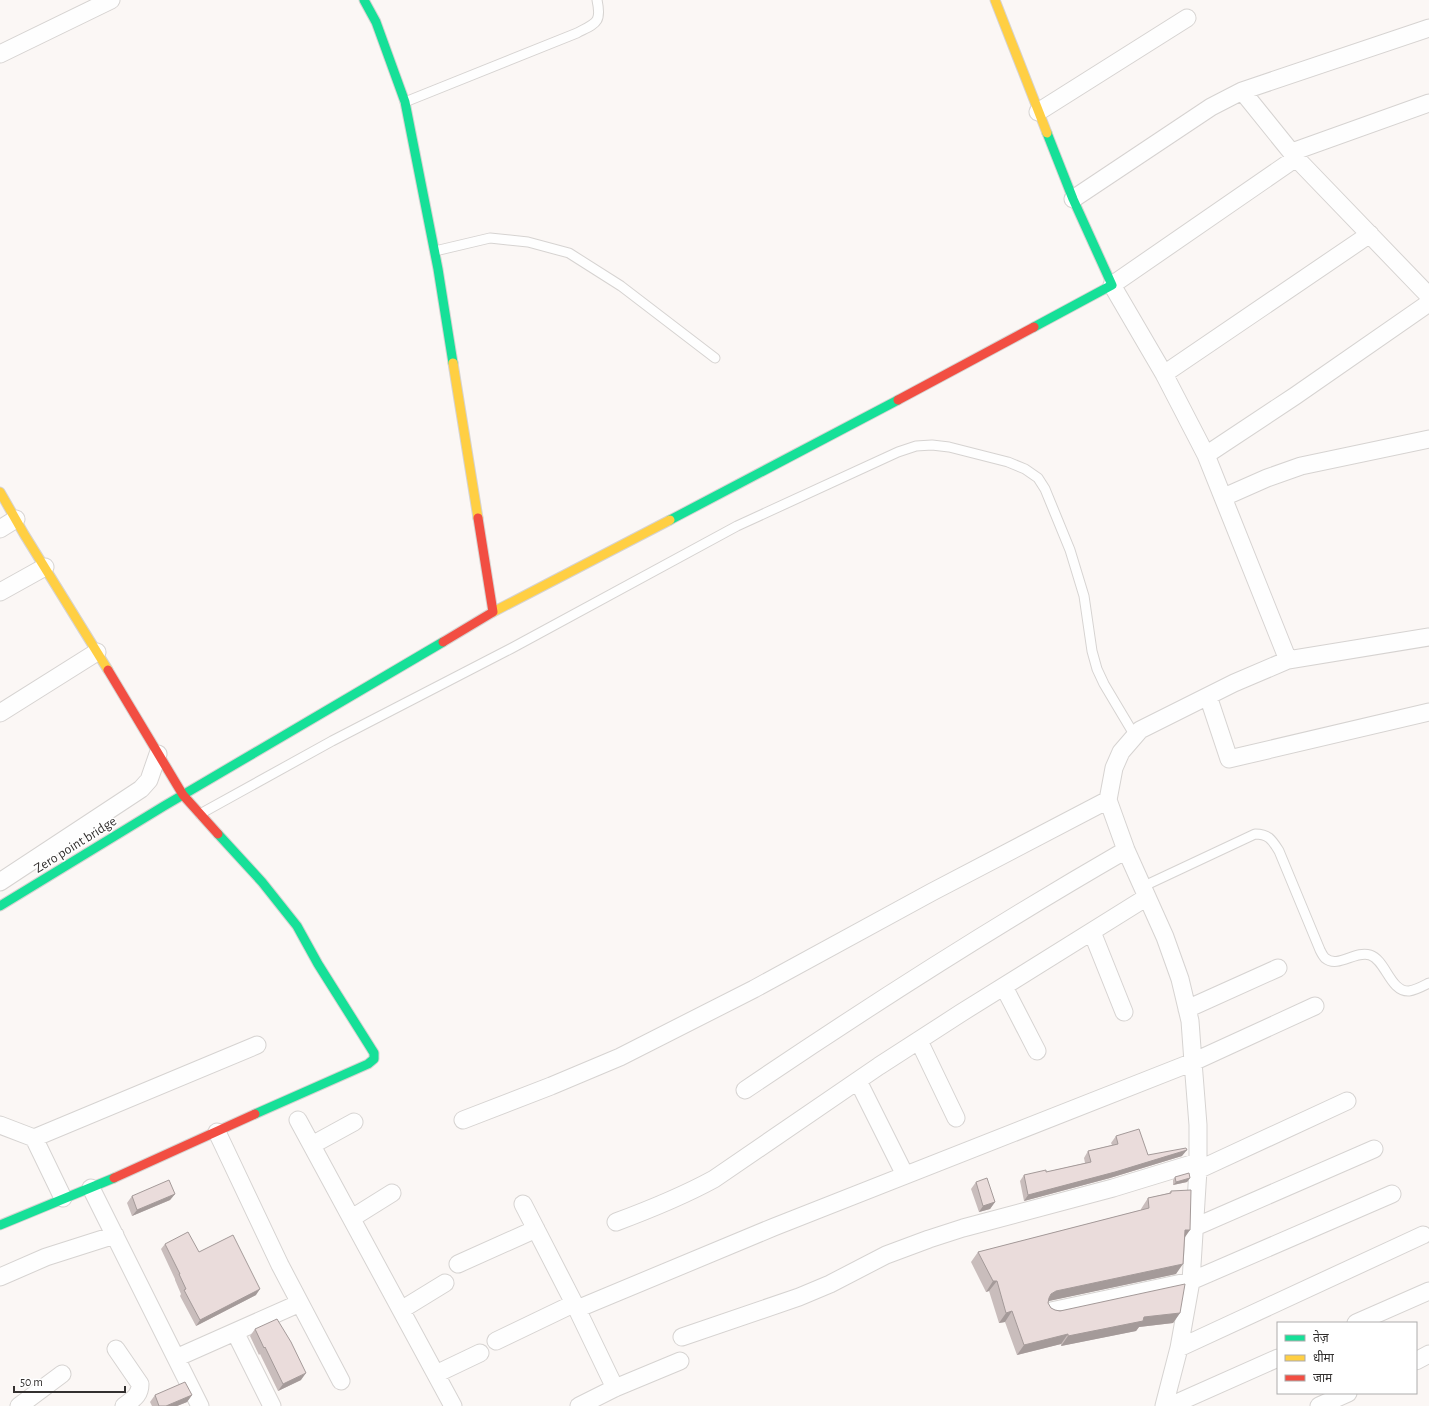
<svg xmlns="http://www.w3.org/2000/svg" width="1429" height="1406" viewBox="0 0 1429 1406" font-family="'Alegreya Sans','Noto Sans Devanagari',sans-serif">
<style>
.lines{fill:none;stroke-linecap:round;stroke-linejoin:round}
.lane-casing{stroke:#d6d3d1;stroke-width:11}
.street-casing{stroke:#d6d3d1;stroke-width:19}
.fast-casing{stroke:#d6d3d1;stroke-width:11}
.slow-casing{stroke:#d6d3d1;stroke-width:11}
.jam-casing{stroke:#d6d3d1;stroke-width:11}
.lane{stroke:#fefefe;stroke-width:9}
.street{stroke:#fefefe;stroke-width:17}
.fast{stroke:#16e098;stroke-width:9}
.slow{stroke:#ffcf43;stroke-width:9}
.jam{stroke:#f24e42;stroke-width:9}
.wall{fill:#c9bdbc}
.shaded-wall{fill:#a49a99}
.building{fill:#eadcdb;stroke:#a49a99}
.labels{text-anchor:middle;stroke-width:3;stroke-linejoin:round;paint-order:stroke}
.street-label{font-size:14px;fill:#33302f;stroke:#fff}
</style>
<rect width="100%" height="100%" fill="#fbf7f5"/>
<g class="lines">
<defs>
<path id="lane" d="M405 102 577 33C596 23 602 23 597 0
M435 251 490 238 528 242 569 253 621 286 715 358
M200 814 332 741 512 648 737 526 898 452 916 446 932 445 949 447 1008 462 1025 469 1038 478 1045 489 1070 550 1084 596 1092 651 1097 669 1104 684 1135 736
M1142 887 1255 834C1269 834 1272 840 1279 851L1320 950C1321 952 1323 956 1325 958 1338 969 1355 950 1370 955 1386 960 1390 992 1409 991 1416 990 1423 986 1429 983"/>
<path id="street" d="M0 54 111 0
M1242 91 1296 158
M1038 112 1187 18
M1292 152 1429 103
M1073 199 1211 107 1242 91 1429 28
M1164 374 1370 234
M1206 455 1295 396 1429 303
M1224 497 1267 478 1301 466 1429 439
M0 529 16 519
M0 592 45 567
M1429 637 1288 660 1234 683 1208 696 1229 759 1429 712
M1288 660 1206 455 1164 374 1112 285 1296 158 1429 296
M0 713 97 652
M0 882 141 789 149 780 158 754
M1092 932 1124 1012
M1004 987 1037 1051
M1187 1009 1278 968
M919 1041 956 1118
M858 1081 905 1175
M745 1090C869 1006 996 925 1126 850
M298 1120 453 1406
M463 1120 551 1086 620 1057 754 989 932 892 1108 800
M0 1125 34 1138
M217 1132 280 1265 341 1381
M312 1145 354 1122
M1198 1170 1347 1101
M91 1188 200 1406
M63 1198 34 1138 257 1045
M523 1204 577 1309 615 1388
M352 1218 392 1193
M616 1222C651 1209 681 1197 714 1179L879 1066 961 1013 1147 897
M1195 1227 1374 1149
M458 1264 536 1229
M0 1277 46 1257 115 1235
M577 1309 774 1227 1193 1062 1315 1006
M401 1310 445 1283
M1051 1311 1191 1281 1392 1194
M1356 1323 1429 1291
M235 1332 272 1406
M682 1337 799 1297 830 1284 886 1255 929 1239 963 1228 1113 1188 1198 1162
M496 1341 573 1304
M1179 1348 1423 1235
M116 1349 140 1384C140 1396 133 1399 124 1406
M176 1358 300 1303
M1416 1361 1429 1354
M436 1374 480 1353
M19 1406 62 1374
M579 1406 615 1388 680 1361
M1164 1406 1179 1348 1191 1281 1198 1170V1125L1193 1062 1190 1021 1180 979 1165 937 1126 850 1108 800 1114 768 1121 752 1140 730 1208 696
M1170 1406 1278 1358
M1319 1406 1348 1393"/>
<path id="fast" d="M364 0 376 22 405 102 438 269 453 363
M1034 327 1112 285 1073 199 1047 133
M670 520 898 400
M218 834 262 882 297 926 318 964 374 1053V1059L368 1064 255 1114
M0 906 164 806 443 642
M0 1225 114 1178"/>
<path id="slow" d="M995 0 1047 133
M453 363 478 518
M0 492 24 534 108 670
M493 612 670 520"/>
<path id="jam" d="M898 400 1034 327
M443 642 493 612 478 518
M108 670 183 795 218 834
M114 1178 255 1114"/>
</defs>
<use href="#lane" class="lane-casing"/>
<use href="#street" class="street-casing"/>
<use href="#fast" class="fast-casing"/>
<use href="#slow" class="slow-casing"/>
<use href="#jam" class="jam-casing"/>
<use href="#lane" class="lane"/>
<use href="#street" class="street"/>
<use href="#fast" class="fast"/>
<use href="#slow" class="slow"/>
<use href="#jam" class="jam"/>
</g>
<path class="wall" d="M1116 1136 1148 1155 1182 1156 1110 1178 1024 1201 1020 1181 1024 1175 1046 1172 1085 1163 1084 1158 1088 1151 1112 1145 1111 1143Z
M1175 1177 1190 1178 1187 1182 1173 1185V1180Z
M976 1182 995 1202 990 1209 979 1212 971 1189Z
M1171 1191 1185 1238 1176 1274 1048 1301V1303L1051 1308 1055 1310 1180 1313 1173 1323 1139 1327 1136 1331 1061 1346V1344L1017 1355 1005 1322 999 1323 989 1291 986 1292 971 1262 978 1252 1141 1210V1209L1148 1198 1169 1193Z
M175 1194 170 1200 132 1216 127 1203 132 1196Z
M165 1244 199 1252 256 1295 196 1326 180 1296 181 1294 175 1280V1279L161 1249Z
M255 1329 301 1380 278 1391 260 1354 259 1355 250 1336Z
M155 1395H192L187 1402 177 1406H152L150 1402Z"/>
<path class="shaded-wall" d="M1187 1150 1182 1156 1110 1178 1024 1201 1028 1195Z
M1190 1178 1187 1182 1173 1185 1176 1182Z
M175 1194 170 1200 132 1216 137 1210Z
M995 1202 990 1209 979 1212 983 1206Z
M1185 1230H1190L1183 1240Z
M1183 1264 1176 1274 1049 1301 1044 1304 1051 1294 1056 1291Z
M993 1281H997L989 1291 986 1292Z
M260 1289 256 1295 196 1326 200 1320Z
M1012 1311 1005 1322 999 1323 1006 1313Z
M1180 1313 1173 1323 1139 1327 1136 1331 1061 1346 1068 1336 1144 1317Z
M1068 1334 1061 1344 1017 1355 1024 1345Z
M306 1373 301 1380 278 1391 283 1384Z
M192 1395 187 1402 177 1406H166Z"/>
<path class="building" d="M1139 1129 1148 1155 1186 1148 1187 1150 1115 1172 1028 1195 1024 1175 1046 1170V1172L1091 1162 1088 1151 1118 1144 1116 1136Z
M1189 1173 1190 1178 1176 1182 1175 1177Z
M987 1178 995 1202 983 1206 976 1182Z
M169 1180 175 1194 137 1210 132 1196Z
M1191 1190 1190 1230H1185L1183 1264 1056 1291 1051 1294 1049 1298 1048 1303 1051 1308 1055 1310 1060 1311 1185 1284 1180 1313 1144 1317 1143 1321 1068 1336V1334L1024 1345 1012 1311 1006 1313 997 1281H993L978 1252 1149 1208 1148 1198 1171 1193V1191Z
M188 1232 199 1252 233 1235 260 1289 200 1320 184 1290 186 1289 179 1274H180L165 1244Z
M277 1319 291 1342 306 1373 283 1384 265 1347 264 1348 255 1329Z
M185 1382 192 1395 166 1406H159L155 1395Z"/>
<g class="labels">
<g class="street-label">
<text transform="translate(75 844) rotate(-32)" y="5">Zero point bridge</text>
</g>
</g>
<rect x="1277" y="1322" width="140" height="72" fill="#ffffff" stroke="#adacac"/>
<rect x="1285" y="1335" width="20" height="6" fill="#16e098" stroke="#adacac"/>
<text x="1313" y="1342" font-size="12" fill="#33302f">तेज़</text>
<rect x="1285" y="1355" width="20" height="6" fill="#ffcf43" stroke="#adacac"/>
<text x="1313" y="1362" font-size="12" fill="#33302f">धीमा</text>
<rect x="1285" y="1375" width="20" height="6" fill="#f24e42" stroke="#adacac"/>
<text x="1313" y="1382" font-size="12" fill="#33302f">जाम</text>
<path d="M14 1386v6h111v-6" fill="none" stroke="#33302f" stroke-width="2"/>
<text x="20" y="1386" font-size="12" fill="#33302f" stroke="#ffffff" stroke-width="3" paint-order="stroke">50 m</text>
</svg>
